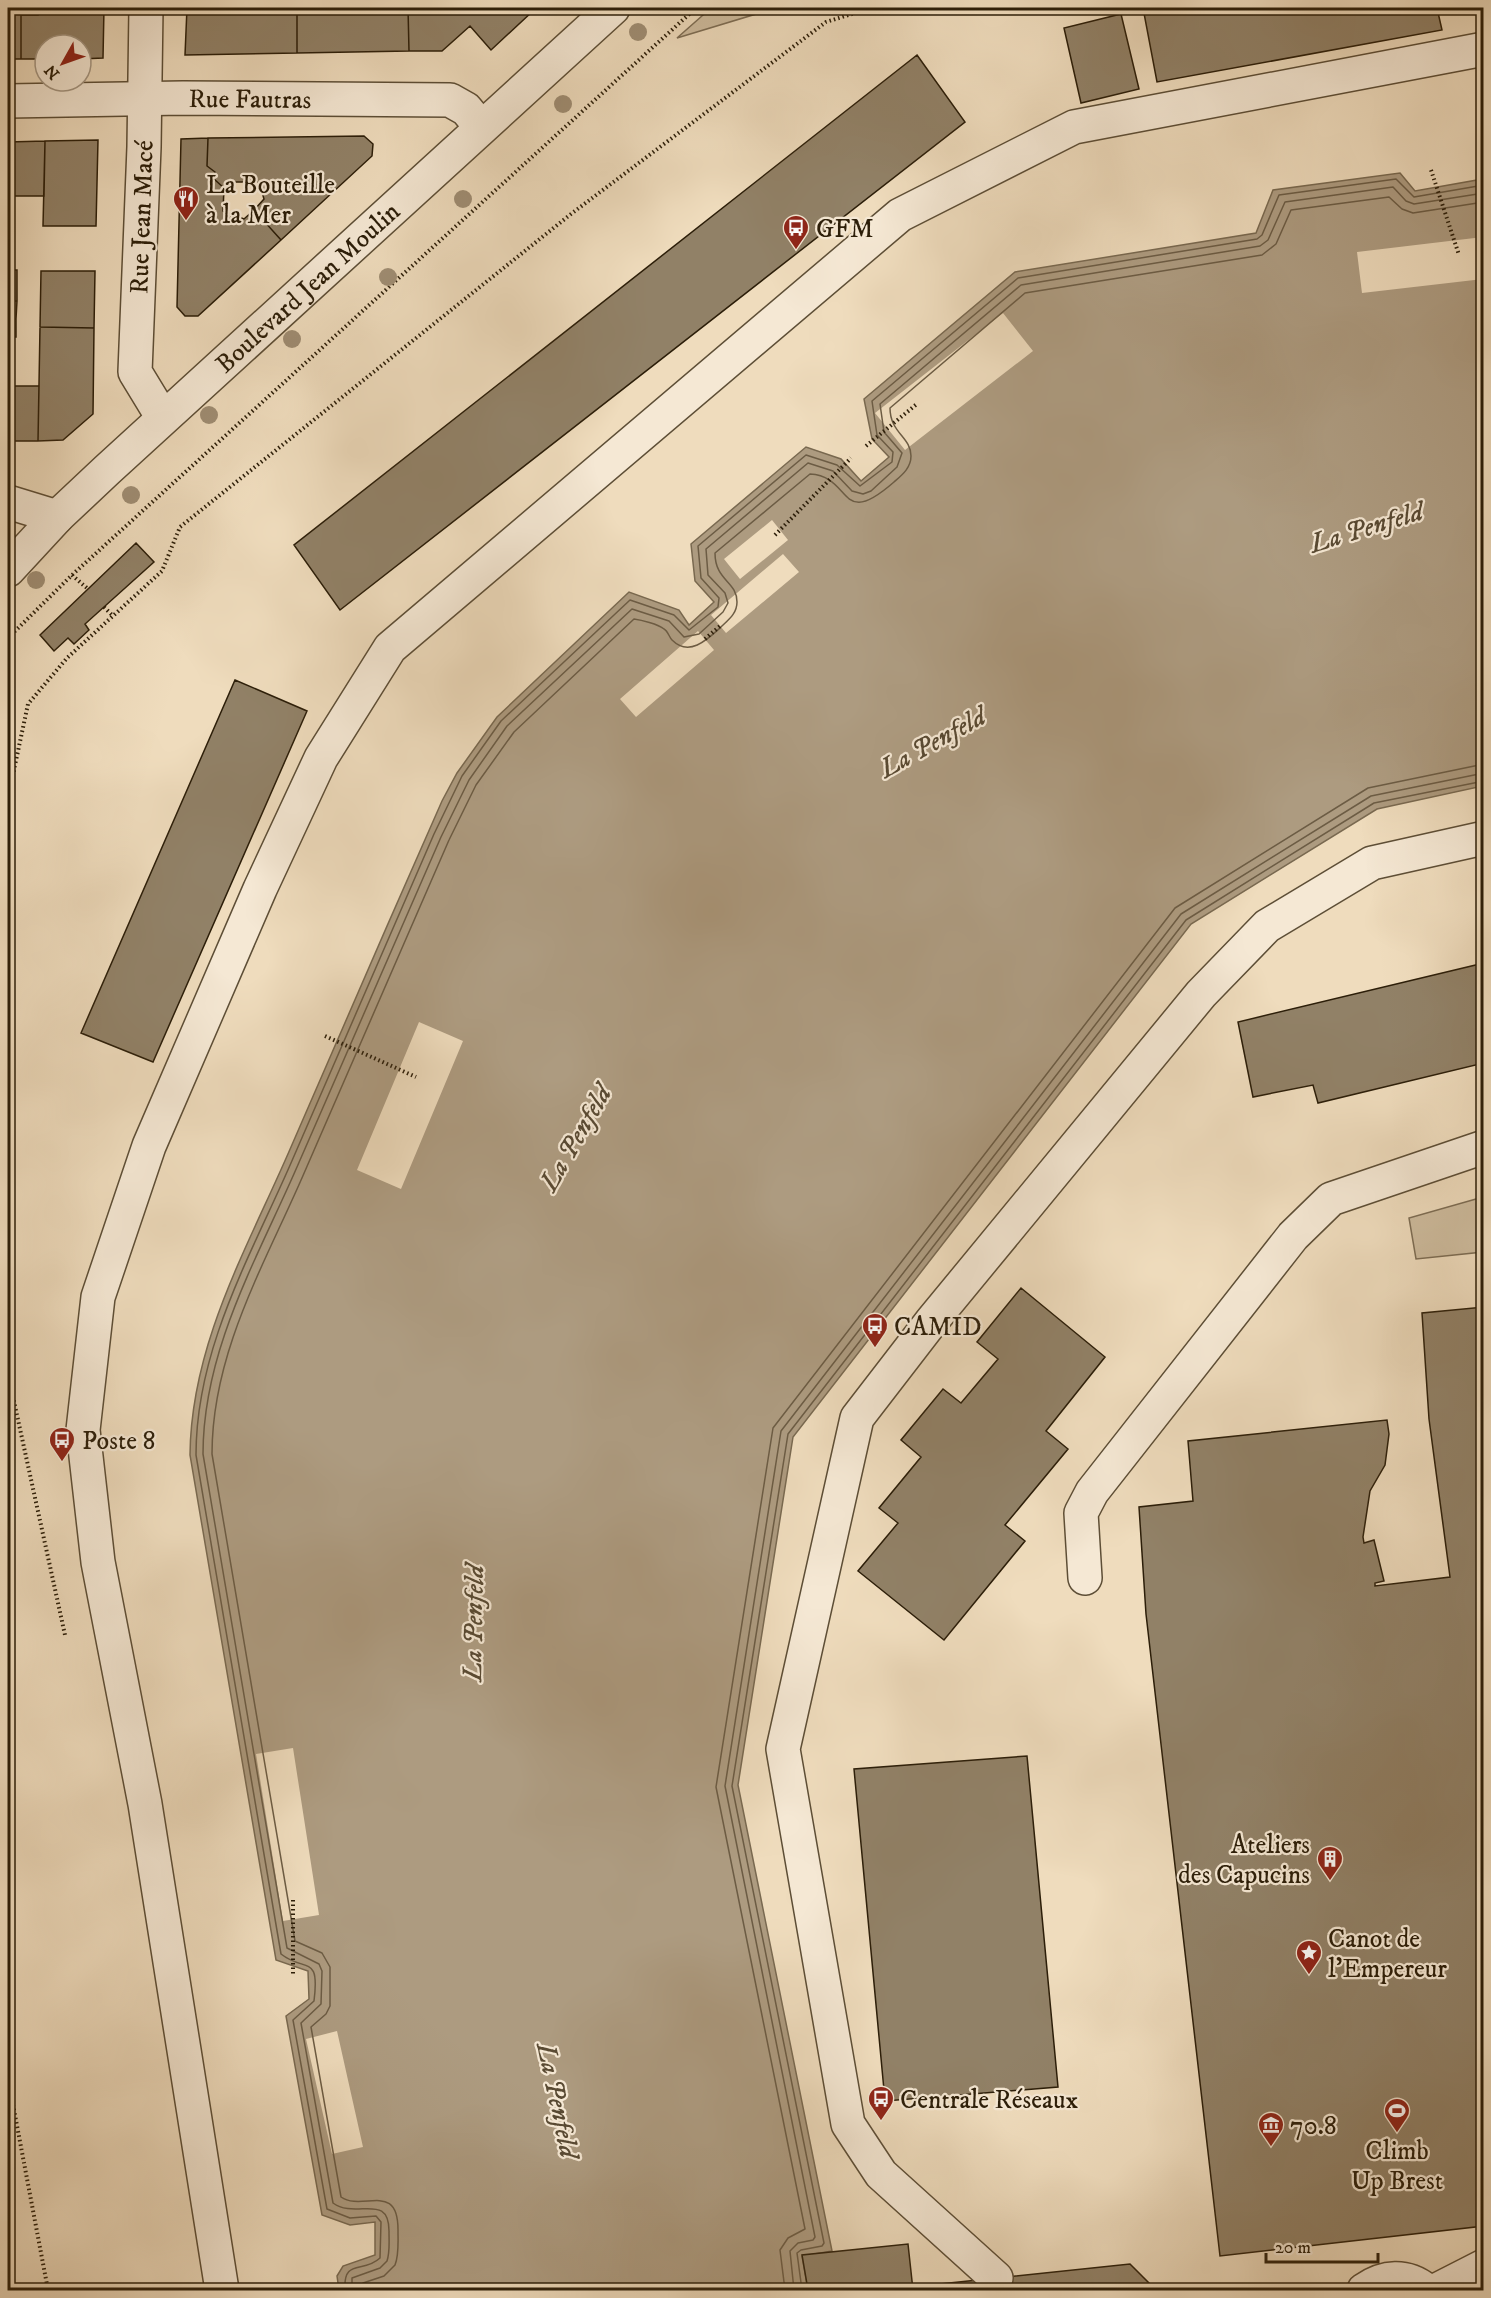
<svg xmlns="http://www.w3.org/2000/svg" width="1491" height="2298" viewBox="0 0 1491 2298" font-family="'IM FELL DW Pica',serif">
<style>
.green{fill:#cebc9e;stroke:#7d6d54;stroke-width:1.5}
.water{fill:#ad9b80;stroke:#796950;stroke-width:1.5}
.pier{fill:#efdcbd}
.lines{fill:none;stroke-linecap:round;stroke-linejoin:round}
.shore{stroke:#6c5c44;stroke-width:1.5}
.building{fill:#918167;stroke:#2c1e09;stroke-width:1.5}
.minor-casing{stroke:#5d4e36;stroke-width:36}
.path{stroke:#2c1e09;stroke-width:4;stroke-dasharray:1.5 3;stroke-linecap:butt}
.minor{stroke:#f5e8d4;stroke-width:33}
.tree{fill:#9f8d73}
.labels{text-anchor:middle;stroke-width:4.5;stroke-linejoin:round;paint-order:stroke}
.street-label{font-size:26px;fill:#2c1e09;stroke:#f5e8d4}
.poi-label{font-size:26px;fill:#2c1e09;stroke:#f5e8d4;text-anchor:start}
.water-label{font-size:27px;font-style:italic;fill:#594a33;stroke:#f5e8d4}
</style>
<rect width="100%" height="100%" fill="#efdcbd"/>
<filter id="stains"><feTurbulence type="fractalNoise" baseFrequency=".00333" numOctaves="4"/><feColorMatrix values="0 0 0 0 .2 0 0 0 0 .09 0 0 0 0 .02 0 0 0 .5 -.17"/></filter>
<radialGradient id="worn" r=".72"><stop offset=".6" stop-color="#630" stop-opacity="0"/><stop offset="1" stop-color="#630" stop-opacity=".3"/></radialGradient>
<path class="green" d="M711 8H776L677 38Z
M1483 1197V1252L1416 1259 1409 1218Z"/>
<path class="water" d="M1400 173 1415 191 1483 179V786L1377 809 1191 924 793 1437 738 1785 832 2251 802 2256 808 2290H339L337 2276 343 2266 375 2255V2222L350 2225 322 2215 286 2016 309 1999 308 1971 276 1960 190 1455C191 1343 248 1247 291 1147 341 1032 391 916 442 801L457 773 497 717 629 592 679 610 689 625 714 602 695 581 691 544 806 447 841 459 861 481 889 457 872 439 864 399 1015 272 1256 233 1273 190Z"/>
<path class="pier" d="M1483 237V279L1362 293 1357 252Z
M1003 313 1033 351 905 450 875 413Z
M772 520 788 540 740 579 724 559Z
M783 554 799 572 726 633 711 615Z
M698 631 714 650 636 717 620 699Z
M419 1022 463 1041 401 1189 357 1170Z
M293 1748 319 1915 283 1921 256 1754Z
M337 2031 363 2147 332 2154 306 2039Z"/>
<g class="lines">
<path class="shore" d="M345 2290C343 2258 363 2274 380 2258L381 2222 376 2216 350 2218 327 2209 293 2020 314 2001C320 1953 305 1973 281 1954L196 1455C196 1349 250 1257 291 1163 338 1054 386 944 434 834L462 776 501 721 630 600 674 615 689 630 718 607 719 598 701 578 698 546 806 455 837 465 860 486 892 462 893 452 877 435 872 401 1018 278 1257 239 1262 235 1279 195 1396 179 1414 197 1484 185
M352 2290V2278L380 2268 387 2261C390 2252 389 2242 389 2233 390 2191 356 2220 333 2203L301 2023 321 2004 322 1971 319 1964 287 1948 203 1454C203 1350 257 1259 297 1167 345 1057 393 947 441 837L469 780 507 726 632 609 669 621 684 637 699 634 723 612 728 603 725 593 708 575 706 549 808 463 833 471 852 491 863 494 871 491 897 467 902 453 884 432 880 404 1021 285 1260 246 1268 240 1285 202 1393 187 1406 201 1414 204 1484 193
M361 2290 363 2283 384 2276 395 2265C399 2255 398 2243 398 2232 399 2180 363 2212 341 2197L311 2027 326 2014 330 2006V1967L322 1953 295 1941 212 1454C212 1351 266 1262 305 1171 353 1060 401 950 449 840L476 785 514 732 634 619C641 620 658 624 664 629 668 631 669 637 672 640 689 657 707 640 720 628 728 620 737 614 737 602 737 581 715 581 715 553L810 474C853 476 838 531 894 482 902 475 911 468 911 456 911 437 890 433 890 408L1025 293 1262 255 1276 244 1291 210 1389 197 1402 209 1413 213 1484 202
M785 2290 780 2250 788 2238 805 2229 716 1787 773 1428 1175 908 1368 788 1484 764
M794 2290 790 2251 798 2243 813 2240 815 2237 725 1786 781 1431 1181 914 1371 796 1484 773
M802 2290 797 2253 801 2250 822 2246 824 2243 732 1786 788 1434 1186 920 1374 803 1484 781"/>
</g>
<path class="building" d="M8 8H21V59H8Z
M38 8H104L103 58 81 59V45H45V59H21V15H38Z
M187 8H297V53L185 55Z
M297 8H408L409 51 297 53Z
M408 8H532L534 10 491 50 470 26 442 51H409Z
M1143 8H1437L1442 30 1157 82Z
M1121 14 1139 89 1081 103 1064 28Z
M917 55 965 122 340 610 294 545Z
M364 136 373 144 372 156 281 240 254 210 264 199 259 182H231L224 188 214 179 215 172 207 166 208 138Z
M208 138 207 166 215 172 214 179 224 188 223 211 244 219 254 210 281 240 198 316H185L177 307 181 139Z
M98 140 96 226H43L45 141Z
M45 141 44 196H8V142Z
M8 270H17V301H8Z
M41 271H95L94 328 40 327Z
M8 301H17L16 319H8Z
M8 319H16V337H8Z
M40 327 94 328 93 414 63 440 38 441Z
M8 386H39L38 441H8Z
M136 543 154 562 85 624 89 630 74 644 68 638 54 651 40 635Z
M235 680 307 711 153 1062 81 1033Z
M1484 963V1063L1318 1103 1313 1085 1253 1097 1238 1022Z
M1021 1288 1105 1357 1046 1431 1068 1449 1005 1525 1025 1541 944 1640 858 1571 898 1523 879 1508 921 1457 901 1440 943 1389 961 1403 998 1359 977 1342Z
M1484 1307V2226L1220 2256 1146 1614 1139 1507 1193 1501 1188 1441 1387 1420 1389 1434 1385 1465 1370 1491 1363 1537 1364 1543 1374 1540 1384 1581 1375 1583V1586L1450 1577 1429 1419 1422 1313Z
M1027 1756 1058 2087 885 2101 854 1769Z
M908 2244 913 2290H808L802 2255Z
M1130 2264 1156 2290H913L912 2287Z"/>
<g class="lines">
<defs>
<g id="minor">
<path d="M146 8 144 147 135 372 163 418"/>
<path id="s1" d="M8 101 183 98 450 100 466 109 481 127"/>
<path d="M8 502 57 517"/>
<path id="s2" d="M8 570 57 517 107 470 613 8"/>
<path d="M1085 1578 1081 1513 1092 1492 1293 1236 1331 1199 1484 1147"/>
<path d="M996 2278 881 2174 848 2124 783 1749 857 1418 931 1322 1201 994 1267 926 1372 863 1484 838"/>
<path d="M222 2290 145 1804 98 1562 83 1430 98 1297 149 1146 260 889 321 758 390 648 900 215 1074 127 1484 49"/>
<path d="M1364 2290C1384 2276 1406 2274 1426 2290"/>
<path d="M1437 2290 1484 2266"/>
</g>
</defs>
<use href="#minor" class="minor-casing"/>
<path class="path" d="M1431 170 1459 255
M866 446 918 403
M775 535 851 458
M72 575 88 589
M104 607 113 616
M8 638 72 575 696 8
M705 639 720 626
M8 798 28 704 67 658 162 571 180 527 571 214 826 22 871 8
M325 1036 416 1077
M8 1374 65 1635
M293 1900V1974
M8 2078 48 2290"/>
<use href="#minor" class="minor"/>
</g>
<g class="tree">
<circle cx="638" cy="32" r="9"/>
<circle cx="563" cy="104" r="9"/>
<circle cx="463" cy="199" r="9"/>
<circle cx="388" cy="277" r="9"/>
<circle cx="292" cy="339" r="9"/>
<circle cx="209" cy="415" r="9"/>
<circle cx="131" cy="495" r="9"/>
<circle cx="36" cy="580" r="9"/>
</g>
<defs>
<symbol id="restaurant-pin" viewBox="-11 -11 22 30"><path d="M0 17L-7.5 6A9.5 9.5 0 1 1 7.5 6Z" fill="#8f2418" stroke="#f5e8d4"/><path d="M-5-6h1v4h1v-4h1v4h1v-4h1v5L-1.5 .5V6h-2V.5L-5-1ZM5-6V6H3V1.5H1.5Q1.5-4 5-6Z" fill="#fff"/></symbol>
<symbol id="bus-pin" viewBox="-11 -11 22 30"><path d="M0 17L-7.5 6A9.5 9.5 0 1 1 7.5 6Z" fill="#8f2418" stroke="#f5e8d4"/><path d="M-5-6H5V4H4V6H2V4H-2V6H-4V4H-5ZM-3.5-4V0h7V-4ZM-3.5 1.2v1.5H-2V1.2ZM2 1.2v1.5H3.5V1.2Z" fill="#fff"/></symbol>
<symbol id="building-pin" viewBox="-11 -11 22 30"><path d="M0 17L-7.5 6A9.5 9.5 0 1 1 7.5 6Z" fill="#8f2418" stroke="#f5e8d4"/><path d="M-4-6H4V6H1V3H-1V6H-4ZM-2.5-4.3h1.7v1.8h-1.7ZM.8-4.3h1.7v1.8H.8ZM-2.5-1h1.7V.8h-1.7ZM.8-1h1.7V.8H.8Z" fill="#fff"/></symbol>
<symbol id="sight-pin" viewBox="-11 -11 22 30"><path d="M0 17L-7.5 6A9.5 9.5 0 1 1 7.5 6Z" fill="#8f2418" stroke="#f5e8d4"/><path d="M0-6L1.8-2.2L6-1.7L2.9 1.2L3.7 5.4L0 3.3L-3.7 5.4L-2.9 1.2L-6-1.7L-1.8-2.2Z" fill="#fff"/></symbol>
<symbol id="stadium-pin" viewBox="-11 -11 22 30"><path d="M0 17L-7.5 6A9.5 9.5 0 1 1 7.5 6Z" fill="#8f2418" stroke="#f5e8d4"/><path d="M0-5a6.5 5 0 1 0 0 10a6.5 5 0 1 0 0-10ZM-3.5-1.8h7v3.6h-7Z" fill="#fff"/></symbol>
<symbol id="museum-pin" viewBox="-11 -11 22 30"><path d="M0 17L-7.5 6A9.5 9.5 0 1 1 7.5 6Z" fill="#8f2418" stroke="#f5e8d4"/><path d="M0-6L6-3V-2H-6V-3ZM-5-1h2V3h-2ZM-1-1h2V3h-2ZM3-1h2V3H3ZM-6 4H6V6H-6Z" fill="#fff"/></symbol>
</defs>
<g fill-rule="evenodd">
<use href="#restaurant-pin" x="171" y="184" width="30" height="40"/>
<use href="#bus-pin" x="781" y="213" width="30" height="40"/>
<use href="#bus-pin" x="860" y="1311" width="30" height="40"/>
<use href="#bus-pin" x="47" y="1425" width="30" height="40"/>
<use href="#building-pin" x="1315" y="1844" width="30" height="40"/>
<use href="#sight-pin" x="1294" y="1938" width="30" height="40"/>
<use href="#bus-pin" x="866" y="2084" width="30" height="40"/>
<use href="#stadium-pin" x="1382" y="2096" width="30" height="40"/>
<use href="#museum-pin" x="1256" y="2110" width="30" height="40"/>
</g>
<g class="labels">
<g class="street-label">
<text dy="9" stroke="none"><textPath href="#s1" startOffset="242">Rue Fautras</textPath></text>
<text transform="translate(141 217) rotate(-88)" y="9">Rue Jean Macé</text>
<text dy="9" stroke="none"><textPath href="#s2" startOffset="412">Boulevard Jean Moulin</textPath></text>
</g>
<g class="poi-label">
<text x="206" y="193">La Bouteille<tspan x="206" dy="30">à la Mer</tspan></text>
<text x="816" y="237">GFM</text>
<text x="894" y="1335">CAMID</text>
<text x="82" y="1449">Poste 8</text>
<text x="1310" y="1853" text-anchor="end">Ateliers<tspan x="1310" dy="30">des Capucins</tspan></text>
<text x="1328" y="1947">Canot de<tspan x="1328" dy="30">l'Empereur</tspan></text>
<text x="900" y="2108">Centrale Réseaux</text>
<text x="1290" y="2134">70.8</text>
<text x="1397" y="2159" text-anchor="middle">Climb<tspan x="1397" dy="30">Up Brest</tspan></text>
</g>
<g class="water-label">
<text transform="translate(1366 527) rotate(-17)" y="9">La Penfeld</text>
<text transform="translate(932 742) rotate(-29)" y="9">La Penfeld</text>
<text transform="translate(575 1138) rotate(-60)" y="9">La Penfeld</text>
<text transform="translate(473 1623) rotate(-89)" y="9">La Penfeld</text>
<text transform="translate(558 2100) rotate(78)" y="9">La Penfeld</text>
</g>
</g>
<rect width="1491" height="2298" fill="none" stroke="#efdcbd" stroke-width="30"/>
<rect x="9" y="9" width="1473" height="2280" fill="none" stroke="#2c1e09" stroke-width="3"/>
<rect x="15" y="15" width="1461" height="2268" fill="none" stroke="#2c1e09" stroke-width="1.5"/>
<g transform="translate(63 63) rotate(230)"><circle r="28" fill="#f5e8d4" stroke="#a59783" stroke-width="1.5"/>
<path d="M0-4.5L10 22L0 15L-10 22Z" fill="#8f2418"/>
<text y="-9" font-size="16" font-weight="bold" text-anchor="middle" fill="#2c1e09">N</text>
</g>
<path d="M1266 2253v9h112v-9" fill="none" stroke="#2c1e09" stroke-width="3"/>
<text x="1275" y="2253" font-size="18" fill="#2c1e09" stroke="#f5e8d4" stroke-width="4.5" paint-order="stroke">20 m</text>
<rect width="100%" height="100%" filter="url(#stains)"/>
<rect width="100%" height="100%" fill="url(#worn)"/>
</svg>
